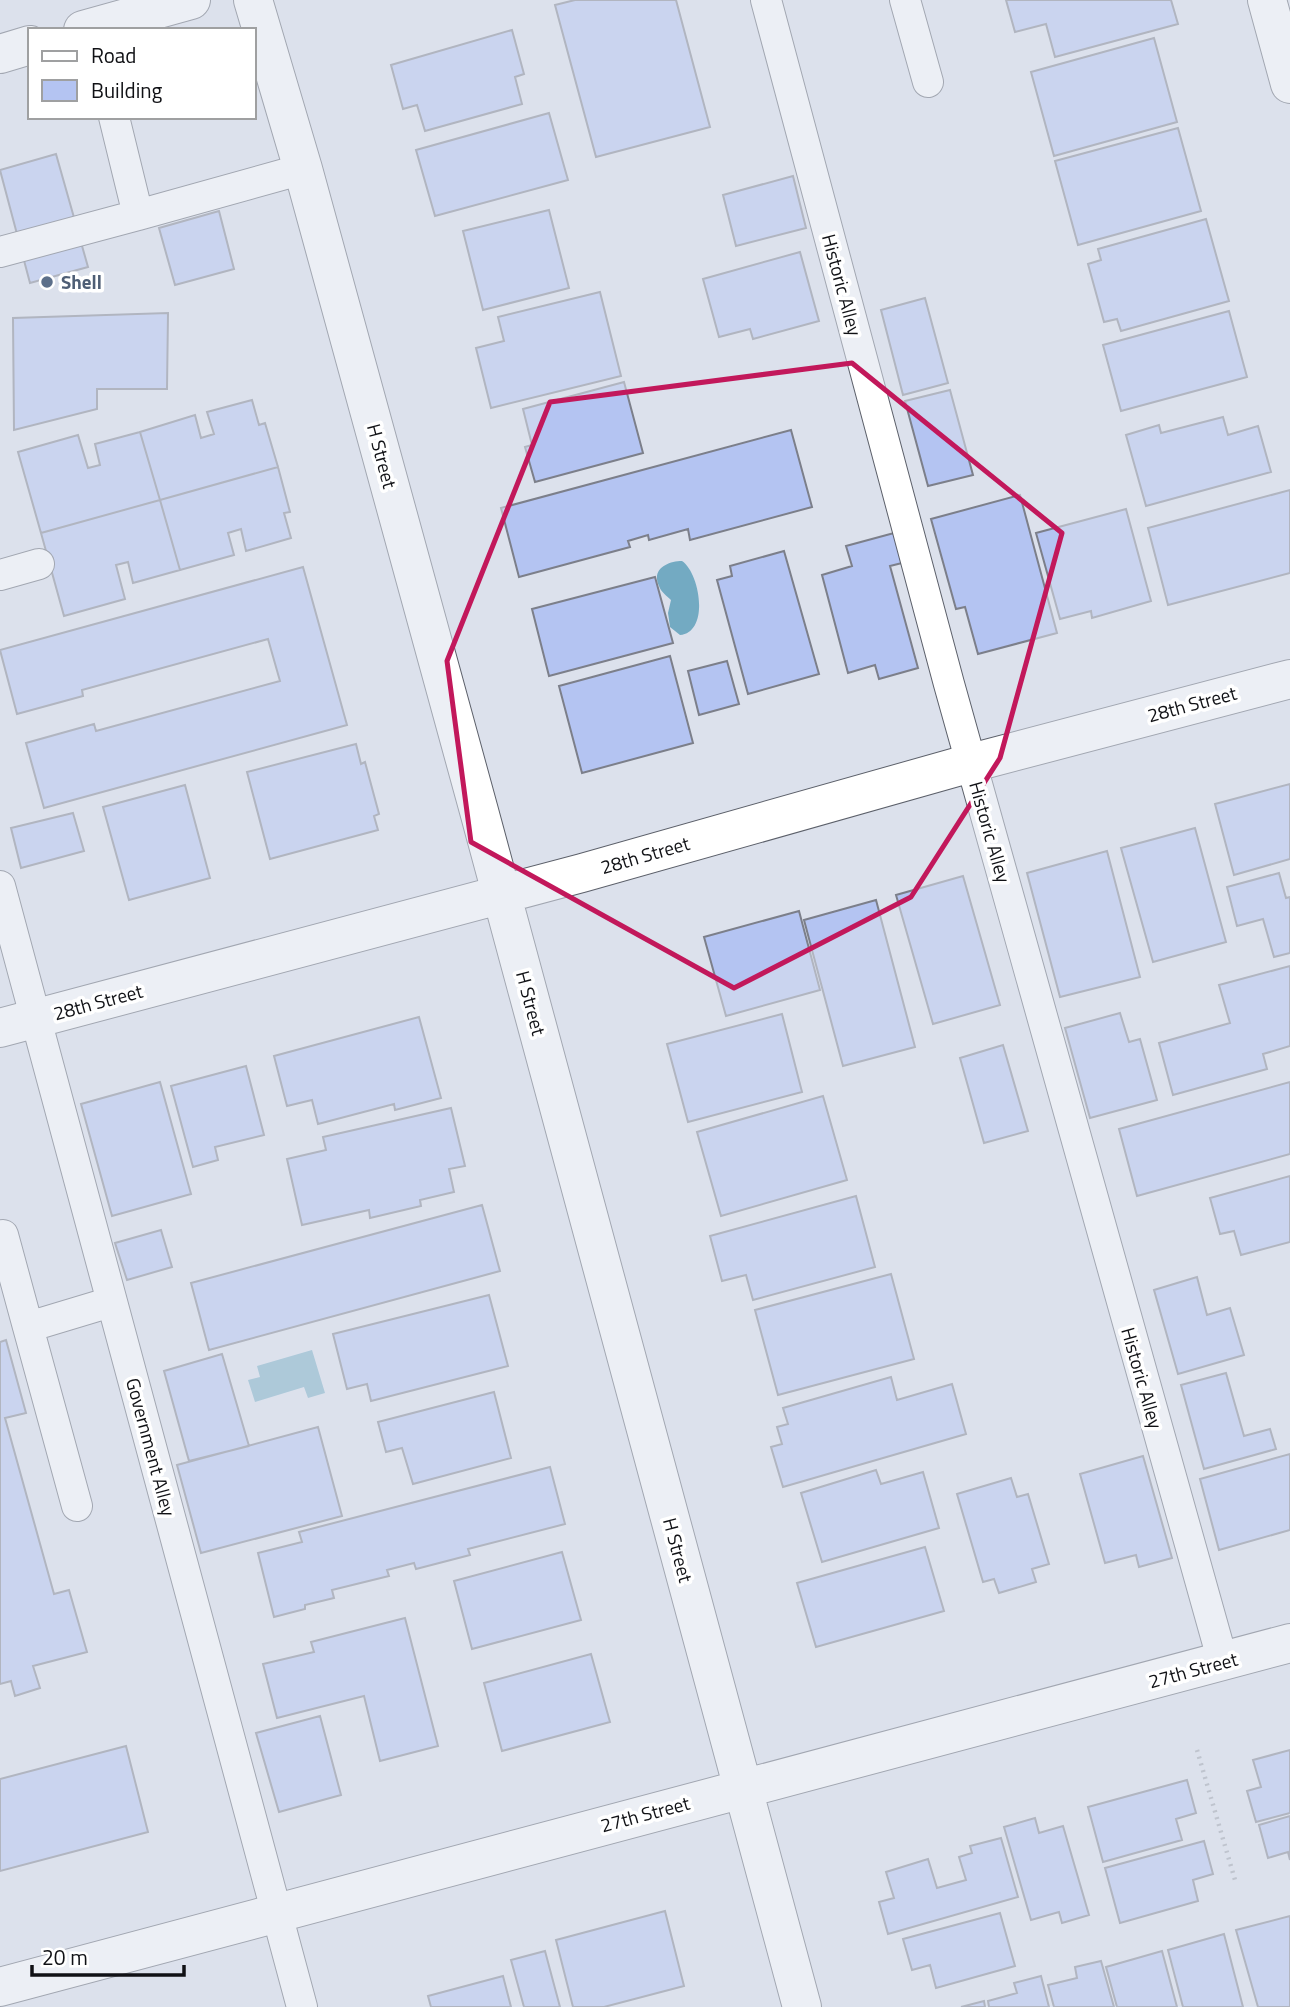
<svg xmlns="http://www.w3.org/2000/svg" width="1290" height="2007" viewBox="0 0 1290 2007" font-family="'Titillium Web',sans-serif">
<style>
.water{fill:#73aac2}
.building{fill:#b4c4f2;stroke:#7c7f8a;stroke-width:2}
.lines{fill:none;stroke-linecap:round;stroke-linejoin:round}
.lane-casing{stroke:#5c606a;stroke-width:32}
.street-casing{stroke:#5c606a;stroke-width:40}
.secondary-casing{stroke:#5c606a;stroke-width:40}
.path{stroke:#9ca0a9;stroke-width:4.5;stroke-dasharray:2 5;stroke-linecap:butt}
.lane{stroke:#fff;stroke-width:30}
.street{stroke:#fff;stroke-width:38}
.secondary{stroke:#fff;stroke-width:38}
.marked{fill:none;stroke:#c2185b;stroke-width:5;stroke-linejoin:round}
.service-dot{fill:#5c6f8a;stroke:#fff;stroke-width:2.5}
.labels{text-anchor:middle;stroke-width:7;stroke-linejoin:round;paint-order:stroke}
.service-label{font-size:19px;font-weight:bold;fill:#4e5e75;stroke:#fff;text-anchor:start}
.street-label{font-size:19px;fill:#101115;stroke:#fff}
</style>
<rect width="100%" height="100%" fill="#dce1ec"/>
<path class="water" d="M682 561C700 573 710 632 680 635L670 627 668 613 671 600C667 596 661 592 659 586 651 569 668 561 682 561Z
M312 1350 325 1393 308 1398 304 1387 255 1402 248 1380 260 1377 257 1366Z"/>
<path class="building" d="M575 0H676L710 127 596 157 555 5Z
M1006 0H1171L1178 24 1055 57 1046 24 1015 32Z
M512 30 524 74 515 77 522 104 425 131 417 105 403 109 391 65Z
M1154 38 1177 122 1054 156 1031 72Z
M549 113 568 180 435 216 416 150Z
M1178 128 1201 211 1078 245 1055 161Z
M56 154 88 267 30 283 0 170Z
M793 176 806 228 736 246 723 195Z
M549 210 569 288 483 310 463 231Z
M219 211 234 269 175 285 159 228Z
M1206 219 1229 301 1121 331 1117 319 1104 322 1088 264 1101 260 1098 249Z
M800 252 819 321 753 339 750 329 719 337 703 279Z
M600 292 621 376 491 408 476 348 504 341 498 317Z
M925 298 948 383 903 395 881 310Z
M1229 311 1247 377 1121 411 1103 345Z
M168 313 167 389H97V409L14 430 13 318Z
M624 382 643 453 535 482 525 447 532 445 523 409Z
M950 390 973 475 928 486 905 401Z
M252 400 259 425 265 423 278 467 160 500 140 432 195 415 201 438 214 434 207 412Z
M1223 417 1228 435 1258 426 1271 472 1146 506 1126 435 1159 425 1161 433Z
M791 430 812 507 690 540 688 529 649 540 648 535 628 541 630 547 519 577 501 508Z
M140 432 160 500 41 533 18 452 78 435 88 468 100 465 95 444Z
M278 467 290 512 284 513 291 538 246 551 241 529 228 533 234 555 180 570 160 500Z
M1290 490V573L1168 605 1148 528Z
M1020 495 1057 633 978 654 965 607 956 609 931 519Z
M160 500 180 570 133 583 128 562 116 565 125 599 64 616 41 533Z
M1126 509 1151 601 1092 618 1091 611 1060 619 1036 533Z
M894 533 902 563 890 566 918 668 879 679 875 665 848 673 822 575 852 566 846 546Z
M784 551 819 674 748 694 717 580 732 576 730 566Z
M303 567 347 725 44 808 26 743 94 724 96 731 280 681 268 639 82 690 83 696 17 714 0 650Z
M655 577 673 643 549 676 532 609Z
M670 656 693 743 582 773 559 686Z
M727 661 739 704 699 715 688 671Z
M356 744 361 764 365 762 379 814 374 816 378 830 270 859 247 772Z
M1290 784V859L1234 875 1215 804Z
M185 785 210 878 129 900 103 807Z
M73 813 84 851 21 868 11 828Z
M1195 828 1226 942 1153 962 1121 848Z
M1107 851 1140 977 1060 997 1027 873Z
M1279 873 1286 898 1290 897V953L1274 957 1263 919 1237 926 1227 887Z
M963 876 1000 1005 933 1024 896 895Z
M876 900 915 1047 843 1066 804 920Z
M799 911 820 990 726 1016 704 937Z
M1290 966V1046L1263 1054 1267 1069 1173 1095 1159 1043 1230 1023 1219 985Z
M1120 1013 1129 1042 1140 1039 1157 1100 1090 1118 1065 1028Z
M782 1014 802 1092 688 1122 667 1044Z
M419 1017 441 1098 395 1110 394 1104 318 1124 312 1100 287 1106 274 1056Z
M1003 1045 1028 1131 984 1143 960 1058Z
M246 1066 264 1135 215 1147 218 1160 193 1167 171 1086Z
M160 1082 191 1194 112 1216 81 1104Z
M1290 1082V1154L1137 1196 1119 1129Z
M823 1096 847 1180 721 1216 697 1132Z
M451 1108 465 1166 449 1169 454 1192 420 1200 421 1206 370 1218 369 1210 302 1225 287 1159 326 1150 323 1137Z
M1290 1176V1242L1241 1255 1234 1231 1220 1234 1210 1198Z
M856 1196 875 1267 753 1300 746 1275 722 1281 710 1236Z
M482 1205 500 1271 209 1350 191 1283Z
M161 1230 172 1267 127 1280 115 1243Z
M891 1274 914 1359 778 1395 755 1310Z
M1197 1277 1207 1315 1230 1308 1244 1355 1178 1374 1154 1290Z
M489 1295 508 1366 371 1401 367 1384 347 1389 333 1334Z
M6 1340 26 1413 5 1418 54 1594 69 1590 87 1652 33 1666 40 1688 15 1696 11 1681 0 1684V1342Z
M222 1354 249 1446 189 1461 164 1371Z
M1226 1373 1244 1436 1270 1429 1276 1449 1204 1469 1181 1385Z
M891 1377 897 1400 952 1384 966 1434 783 1487 771 1447 782 1444 777 1427 788 1424 783 1408Z
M494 1392 511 1458 413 1484 402 1448 386 1452 378 1422Z
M318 1427 342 1516 201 1553 177 1465Z
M1290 1454V1530L1219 1550 1200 1479Z
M1143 1456 1172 1558 1139 1567 1136 1555 1105 1563 1080 1474Z
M550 1467 565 1524 468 1549 470 1555 416 1569 414 1563 387 1570 389 1576 332 1590 334 1598 305 1605V1609L274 1617 258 1553 302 1542 299 1532Z
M876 1470 881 1484 923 1472 939 1528 822 1562 801 1493Z
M1011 1478 1017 1497 1028 1494 1049 1564 1032 1569 1036 1582 999 1593 994 1579 983 1582 957 1494Z
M925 1547 944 1611 816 1647 797 1583Z
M562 1552 581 1620 472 1649 454 1581Z
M405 1618 438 1746 380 1761 364 1696 277 1718 263 1664 314 1652 311 1642Z
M591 1654 610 1722 502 1751 484 1683Z
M320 1716 341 1795 279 1812 256 1733Z
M126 1746 148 1832 0 1871V1779Z
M1290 1750V1813L1256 1822 1247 1791 1261 1787 1253 1760Z
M1187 1780 1196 1813 1176 1819 1182 1840 1103 1862 1088 1807Z
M1290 1816V1860L1288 1852 1268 1858 1259 1825Z
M1035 1818 1039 1833 1063 1826 1089 1915 1062 1923 1059 1912 1031 1920 1004 1827Z
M1001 1838 1018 1897 888 1934 879 1902 894 1898 886 1872 928 1859 937 1888 966 1880 959 1857 972 1853 970 1846Z
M1204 1841 1213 1874 1193 1880 1198 1901 1120 1923 1105 1868Z
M665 1911 684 1986 604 2007H573L556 1940Z
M1000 1913 1015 1966 936 1988 930 1965 912 1970 903 1939Z
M1290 1916V2007H1258L1236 1930Z
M1224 1934 1243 2007H1183L1168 1950Z
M545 1951 560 2007H524L511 1960Z
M1162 1951 1177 2007H1117L1106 1967Z
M1101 1961 1114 2007H1054L1048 1985 1077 1978 1075 1967Z
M503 1976 511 2007H431L428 1996Z
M1041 1976 1049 2007H989L988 2001 1017 1993 1014 1983Z
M984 2001 985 2007H961Z"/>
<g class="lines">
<defs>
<path id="lane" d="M766 0 949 684 1223 1662
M905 0 928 82
M138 215 303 169
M0 252 138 215 114 117
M0 575 39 564
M0 886 302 2007
M0 1236 3 1235 28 1327 111 1302
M28 1327 77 1506"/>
<path id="street" d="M253 0 303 169 479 811 802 2007
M0 1028 582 873 971 763 1290 679
M0 1987 1290 1643"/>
<path id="secondary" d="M1267 0 1290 84
M83 30 191 0
M0 54 30 45"/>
</defs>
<use href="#lane" class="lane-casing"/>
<use href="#street" class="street-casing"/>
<use href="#secondary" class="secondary-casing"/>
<path class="path" d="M1197 1750 1235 1880"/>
<use href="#lane" class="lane"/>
<use href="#street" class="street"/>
<use href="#secondary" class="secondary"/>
</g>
<path d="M0 0H1290V2007H0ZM852 363 1062 533 1000 758 911 897 734 988 471 842 447 661 550 402Z" fill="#dce1ec" fill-opacity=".55" fill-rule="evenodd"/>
<path class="marked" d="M852 363 1062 533 1000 758 911 897 734 988 471 842 447 661 550 402Z"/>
<circle class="service-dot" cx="47" cy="282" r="7"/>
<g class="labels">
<g class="service-label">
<text x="61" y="289">Shell</text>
</g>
<g class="street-label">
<text transform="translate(842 285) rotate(75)" y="7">Historic Alley</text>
<text transform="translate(382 456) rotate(75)" y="7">H Street</text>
<text transform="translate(1192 704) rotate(-15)" y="7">28th Street</text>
<text transform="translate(990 832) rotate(74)" y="7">Historic Alley</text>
<text transform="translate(645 855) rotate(-16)" y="7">28th Street</text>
<text transform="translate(98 1002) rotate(-15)" y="7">28th Street</text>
<text transform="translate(531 1003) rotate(75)" y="7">H Street</text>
<text transform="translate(1142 1378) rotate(74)" y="7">Historic Alley</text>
<text transform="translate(151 1447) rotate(75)" y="7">Government Alley</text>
<text transform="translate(678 1550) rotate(75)" y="7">H Street</text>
<text transform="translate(1193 1670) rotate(-15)" y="7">27th Street</text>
<text transform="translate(645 1814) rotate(-15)" y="7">27th Street</text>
</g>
</g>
<rect x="28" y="28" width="228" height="91" fill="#ffffff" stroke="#9fa0a1" stroke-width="2"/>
<rect x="42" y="51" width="35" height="10" fill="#ffffff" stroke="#9fa0a1" stroke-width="2"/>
<text x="91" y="63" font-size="21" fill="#101115">Road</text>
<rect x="42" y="80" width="35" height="21" fill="#b4c4f2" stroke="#9fa0a1" stroke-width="2"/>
<text x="91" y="98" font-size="21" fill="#101115">Building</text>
<path d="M32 1965v10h152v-10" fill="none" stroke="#101115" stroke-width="3.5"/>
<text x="42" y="1965" font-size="21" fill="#101115" stroke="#ffffff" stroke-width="5" paint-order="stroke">20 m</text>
</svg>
